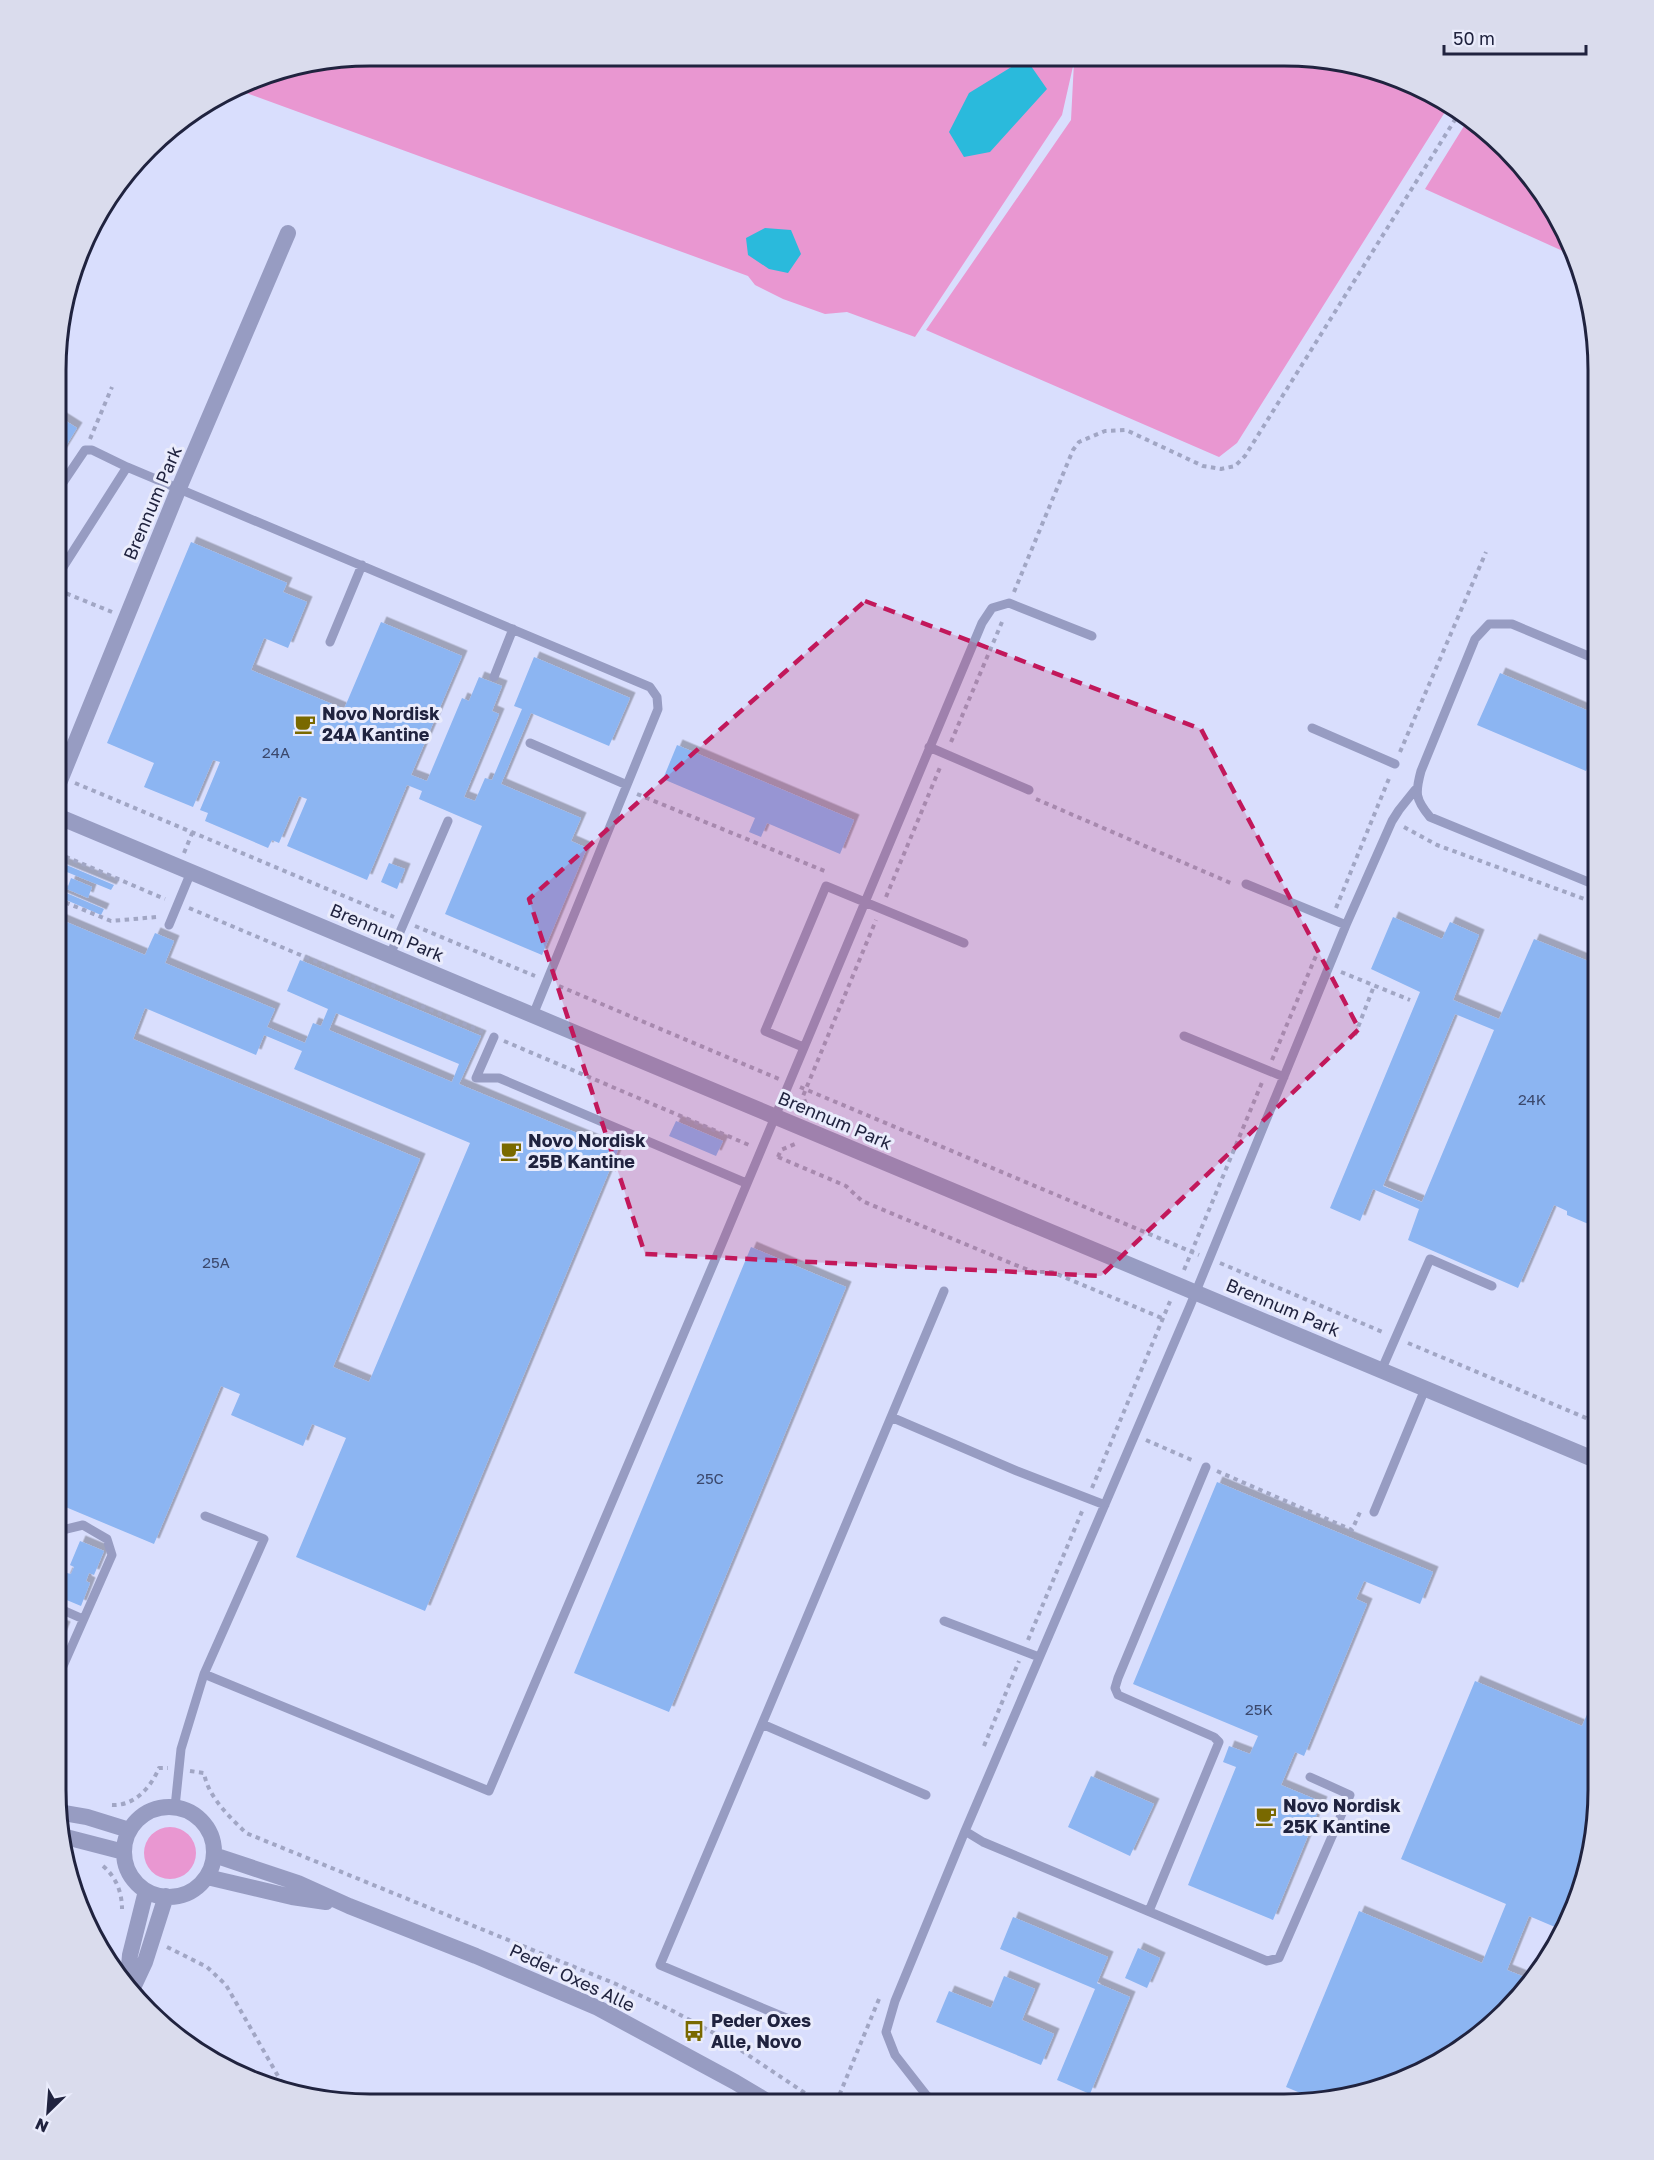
<svg xmlns="http://www.w3.org/2000/svg" width="1654" height="2160" viewBox="0 0 1654 2160" font-family="'Golos Text',sans-serif">
<style>
.green{fill:#e997d1}
.water{fill:#2abadc}
.building{fill:#8cb5f2;fill-rule:evenodd;filter:url(#shadow)}
.lines{fill:none;stroke-linecap:round;stroke-linejoin:round}
.path{stroke:#a1a6c4;stroke-width:4;stroke-dasharray:4.5 4.5;stroke-linecap:butt}
.service{stroke:#979cc2;stroke-width:9}
.minor{stroke:#979cc2;stroke-width:16}
.tertiary{stroke:#979cc2;stroke-width:16}
.marked{fill:#c2185b;fill-opacity:0.2;stroke:#c2185b;stroke-width:4.5;stroke-dasharray:12 8;stroke-linejoin:round}
.labels{text-anchor:middle;stroke-width:6;stroke-linejoin:round;paint-order:stroke}
.number-label{font-size:15px;fill:#3b486c}
.street-label{font-size:18px;fill:#20233f;stroke:#eaecfc}
.poi-label{font-size:18px;font-weight:bold;fill:#20233f;stroke:#eaecfc;text-anchor:start}
.rim{fill:none;stroke:#20233f;stroke-width:3}
</style>
<defs>
<filter id="shadow"><feDropShadow dx="5.5" dy="-5.5" stdDeviation="0" flood-color="#0004"/></filter>
</defs>
<rect width="100%" height="100%" fill="#d9defd"/>
<path class="green" d="M370 56 1325 58 1404 79 1450 104 1237 443 1219 457 926 330 1071 120 1074 62 1062 115 915 337 847 312 825 314 783 299 755 285 748 276 238 90 269 72Z
M1469 118 1521 163 1566 231 1576 257 1425 189Z
M144 1853a26 26 0 1 1 52 0a26 26 0 1 1-52 0Z"/>
<path class="water" d="M1013 66H1031L1047 89 990 152 964 157 949 132 969 93Z
M765 228 791 230 801 254 788 273 769 269 748 255 746 238Z"/>
<path class="building" d="M58 416 77 428 58 459Z
M191 542 287 583 283 592 307 602 288 648 264 638 251 670 344 709 381 622 462 656 411 775 427 781 462 698 469 701 479 677 502 686 492 711 499 714 464 797 475 801 485 778 492 780 522 709 514 706 534 657 630 698 609 746 531 713 501 784 581 818 571 841 587 848 542 955 445 914 482 826 419 799 422 791 407 785 367 880 287 846 307 799 299 796 279 843 272 840 268 848 205 821 208 813 200 810 220 762 213 760 193 807 144 787 154 763 107 743Z
M1500 673 1598 715V742L1586 771 1477 725Z
M677 745 854 820 840 854 767 823 761 837 749 832 755 818 663 779Z
M57 861 114 885 111 890 57 868Z
M389 863 405 869 397 889 381 882Z
M71 878 92 887 88 898 67 889Z
M57 889 104 909 101 915 57 896Z
M1393 917 1442 939 1450 922 1479 935 1453 1000 1499 1019 1534 939 1598 965V1228L1567 1215V1211L1554 1205 1518 1288 1408 1240 1419 1209 1373 1189 1360 1221 1330 1208 1420 992 1371 969ZM1455 1014 1494 1030 1422 1202 1383 1186Z
M57 918 145 955 155 933 174 941 165 963 275 1009 267 1027 305 1043 313 1023 321 1026 328 1009 287 991 300 960 481 1036 459 1084 618 1150 425 1611 296 1557 346 1438 312 1424 303 1446 231 1415 240 1394 221 1386 154 1544 56 1503ZM145 1008 256 1055 264 1035 302 1051 294 1069 470 1143 369 1382 333 1367 420 1159 133 1039ZM336 1013 459 1064 452 1082 329 1030Z
M676 1121 723 1141 716 1156 669 1136Z
M751 1247 846 1287 669 1712 574 1673Z
M1217 1482 1433 1572 1420 1604 1364 1581 1356 1599 1367 1604 1304 1756 1295 1752 1281 1785 1322 1802 1273 1920 1188 1885 1236 1767 1223 1762 1229 1746 1250 1754 1258 1736 1133 1684Z
M80 1541 104 1551 94 1575 89 1573 86 1581 90 1583 81 1606 57 1596 67 1573 71 1574 74 1567 70 1565Z
M56 1623 65 1627 56 1649Z
M1475 1681 1582 1726 1595 1696 1598 1698V1811L1582 1890 1562 1930 1529 1916 1507 1970 1532 1980 1491 2026 1423 2072 1365 2094 1317 2100 1286 2087 1359 1911 1482 1963 1506 1904 1401 1859Z
M1091 1776 1154 1804 1130 1856 1068 1827Z
M1013 1917 1108 1957 1097 1983 1130 1997 1090 2094 1057 2080 1095 1989 1000 1949Z
M1138 1948 1160 1958 1147 1988 1125 1978Z
M1004 1976 1035 1989 1022 2020 1054 2034 1041 2065 936 2022 949 1991 991 2008Z"/>
<g class="lines">
<path class="path" d="M90 439 112 387
M58 590 112 612
M1014 592 1073 450 1079 442 1105 431 1126 430 1203 466 1221 469 1235 466 1245 456 1461 110
M951 742 1002 622
M1400 752 1486 552
M75 783 394 917
M637 794 827 872
M1036 799 1233 884
M1404 827 1437 845 1598 904
M57 853 165 899
M184 853 193 831
M886 897 941 765
M57 899 111 921 157 917V915
M189 908 483 1032
M1336 908 1390 776
M415 926 535 976
M1341 972 1410 1000
M559 986 779 1079
M1355 1035 1374 986
M504 1041 749 1145
M1272 1060 1318 951
M800 1087 1199 1255
M809 1112 803 1096 876 920
M778 1157 781 1150 795 1144
M778 1157 846 1186 862 1201 1013 1264 1034 1272H1052L1164 1319
M1220 1263 1385 1333
M1184 1270 1263 1080
M1408 1343 1598 1423
M1146 1440 1194 1461
M1217 1471 1352 1530 1360 1512
M1092 1488 1171 1299
M1028 1640 1083 1509
M984 1746 1019 1661
M190 1771 204 1773C208 1797 229 1816 246 1833L616 1984 673 2011 721 2037 820 2103
M112 1805C135 1806 151 1787 159 1768H168
M103 1866C116 1877 122 1892 122 1909
M167 1947 207 1967 226 1985 286 2090
M836 2103 879 1999"/>
<path class="service" d="M58 490 85 450H92L127 467 650 687 657 697 658 709 533 1015
M58 575 127 467
M330 642 362 565
M494 677 513 629
M1312 728 1395 764
M530 743 627 785
M929 747 1029 790
M1246 884 1346 925
M1598 886 1430 817C1415 799 1415 793 1421 771L1475 639 1489 624H1512L1598 660
M169 925 191 872
M390 955 448 821
M1184 1036 1284 1077
M494 1037 476 1078H499L746 1183
M803 1047 765 1031 826 886 964 943
M1381 1371 1430 1259 1492 1286
M891 1417 1017 1471 1105 1505
M1374 1512 1425 1389
M56 1607 83 1619
M944 1621 1039 1657
M204 1674 264 1539 205 1516
M56 1682 112 1555 107 1539 83 1525 58 1531 56 1534
M762 1724 944 1291
M1310 1777 1350 1795 1279 1958 1267 1961 983 1842 965 1831 1190 1306 1346 925 1392 821 1399 810 1415 790
M175 1807 181 1749 204 1674 489 1791 715 1260 982 623 992 608 1009 603 1092 636
M1149 1911 1219 1742 1214 1737 1118 1695 1115 1688 1118 1678 1206 1467
M791 2020 660 1965 762 1724 926 1795
M944 2104 927 2096 895 2055 886 2032 895 2001 965 1831"/>
<path class="minor" d="M57 788 179 488 288 233
M57 816 1598 1461"/>
<path class="tertiary" d="M124 1852a45 45 0 1 1 90 0a45 45 0 1 1-90 0Z
M58 1812 87 1817 129 1830
M62 1836 124 1852
M214 1855 298 1883 349 1906 476 1956 598 2008 735 2082 770 2103
M207 1877 292 1897 326 1902
M127 1988 130 1955 146 1891
M131 1992 145 1962 166 1896"/>
</g>
<path class="marked" d="M865 601 1201 729 1359 1029 1101 1276 645 1254 529 899Z"/>
<defs>
<symbol id="cafe-bare" viewBox="-9 -9 18 18"><path d="M-5.5-4.5H6V0H3Q3 3.5 0 3.5H-2.5Q-5.5 3.5-5.5 0ZM3-3.2v2h1.7v-2ZM-6 4.5H4V6H-6Z" fill="#796900" stroke="#eaecfc" stroke-width="2.5" paint-order="stroke"/></symbol>
<symbol id="bus-bare" viewBox="-9 -9 18 18"><path d="M-5-6H5V4H4V6H2V4H-2V6H-4V4H-5ZM-3.5-4V0h7V-4ZM-3.5 1.2v1.5H-2V1.2ZM2 1.2v1.5H3.5V1.2Z" fill="#796900" stroke="#eaecfc" stroke-width="2.5" paint-order="stroke"/></symbol>
</defs>
<g fill-rule="evenodd">
<use href="#cafe-bare" x="290" y="709" width="30" height="30"/>
<use href="#cafe-bare" x="496" y="1136" width="30" height="30"/>
<use href="#cafe-bare" x="1251" y="1801" width="30" height="30"/>
<use href="#bus-bare" x="679" y="2016" width="30" height="30"/>
</g>
<g class="labels">
<g class="number-label">
<text x="276" y="758">24A</text>
<text x="1532" y="1105">24K</text>
<text x="216" y="1268">25A</text>
<text x="710" y="1484">25C</text>
<text x="1259" y="1715">25K</text>
</g>
<g class="street-label">
<text transform="translate(153 503) rotate(-67)" y="6">Brennum Park</text>
<text transform="translate(387 933) rotate(23)" y="6">Brennum Park</text>
<text transform="translate(835 1121) rotate(23)" y="6">Brennum Park</text>
<text transform="translate(1283 1308) rotate(23)" y="6">Brennum Park</text>
<text transform="translate(572 1978) rotate(25)" y="6">Peder Oxes Alle</text>
</g>
<g class="poi-label">
<text x="322" y="720">Novo Nordisk<tspan x="322" dy="21">24A Kantine</tspan></text>
<text x="528" y="1147">Novo Nordisk<tspan x="528" dy="21">25B Kantine</tspan></text>
<text x="1283" y="1812">Novo Nordisk<tspan x="1283" dy="21">25K Kantine</tspan></text>
<text x="711" y="2027">Peder Oxes<tspan x="711" dy="21">Alle, Novo</tspan></text>
</g>
</g>
<path d="M0 0H1654V2160H0ZM370 66H1284A304 304 0 0 1 1588 370V1790A304 304 0 0 1 1284 2094H370A304 304 0 0 1 66 1790V370A304 304 0 0 1 370 66Z" fill="#dadced" fill-rule="evenodd"/>
<path class="rim" d="M370 66H1284A304 304 0 0 1 1588 370V1790A304 304 0 0 1 1284 2094H370A304 304 0 0 1 66 1790V370A304 304 0 0 1 370 66Z"/>
<g transform="translate(48 2112) rotate(205)" stroke="#eaecfc" stroke-width="4.5" paint-order="stroke">
<path d="M0-4.5L10 22L0 15L-10 22Z" fill="#20233f"/>
<text y="-9" font-size="16" font-weight="bold" text-anchor="middle" fill="#20233f">N</text>
</g>
<path d="M1444 45v9h142v-9" fill="none" stroke="#20233f" stroke-width="3"/>
<text x="1453" y="45" font-size="18" fill="#20233f" stroke="#eaecfc" stroke-width="4.5" paint-order="stroke">50 m</text>
</svg>
